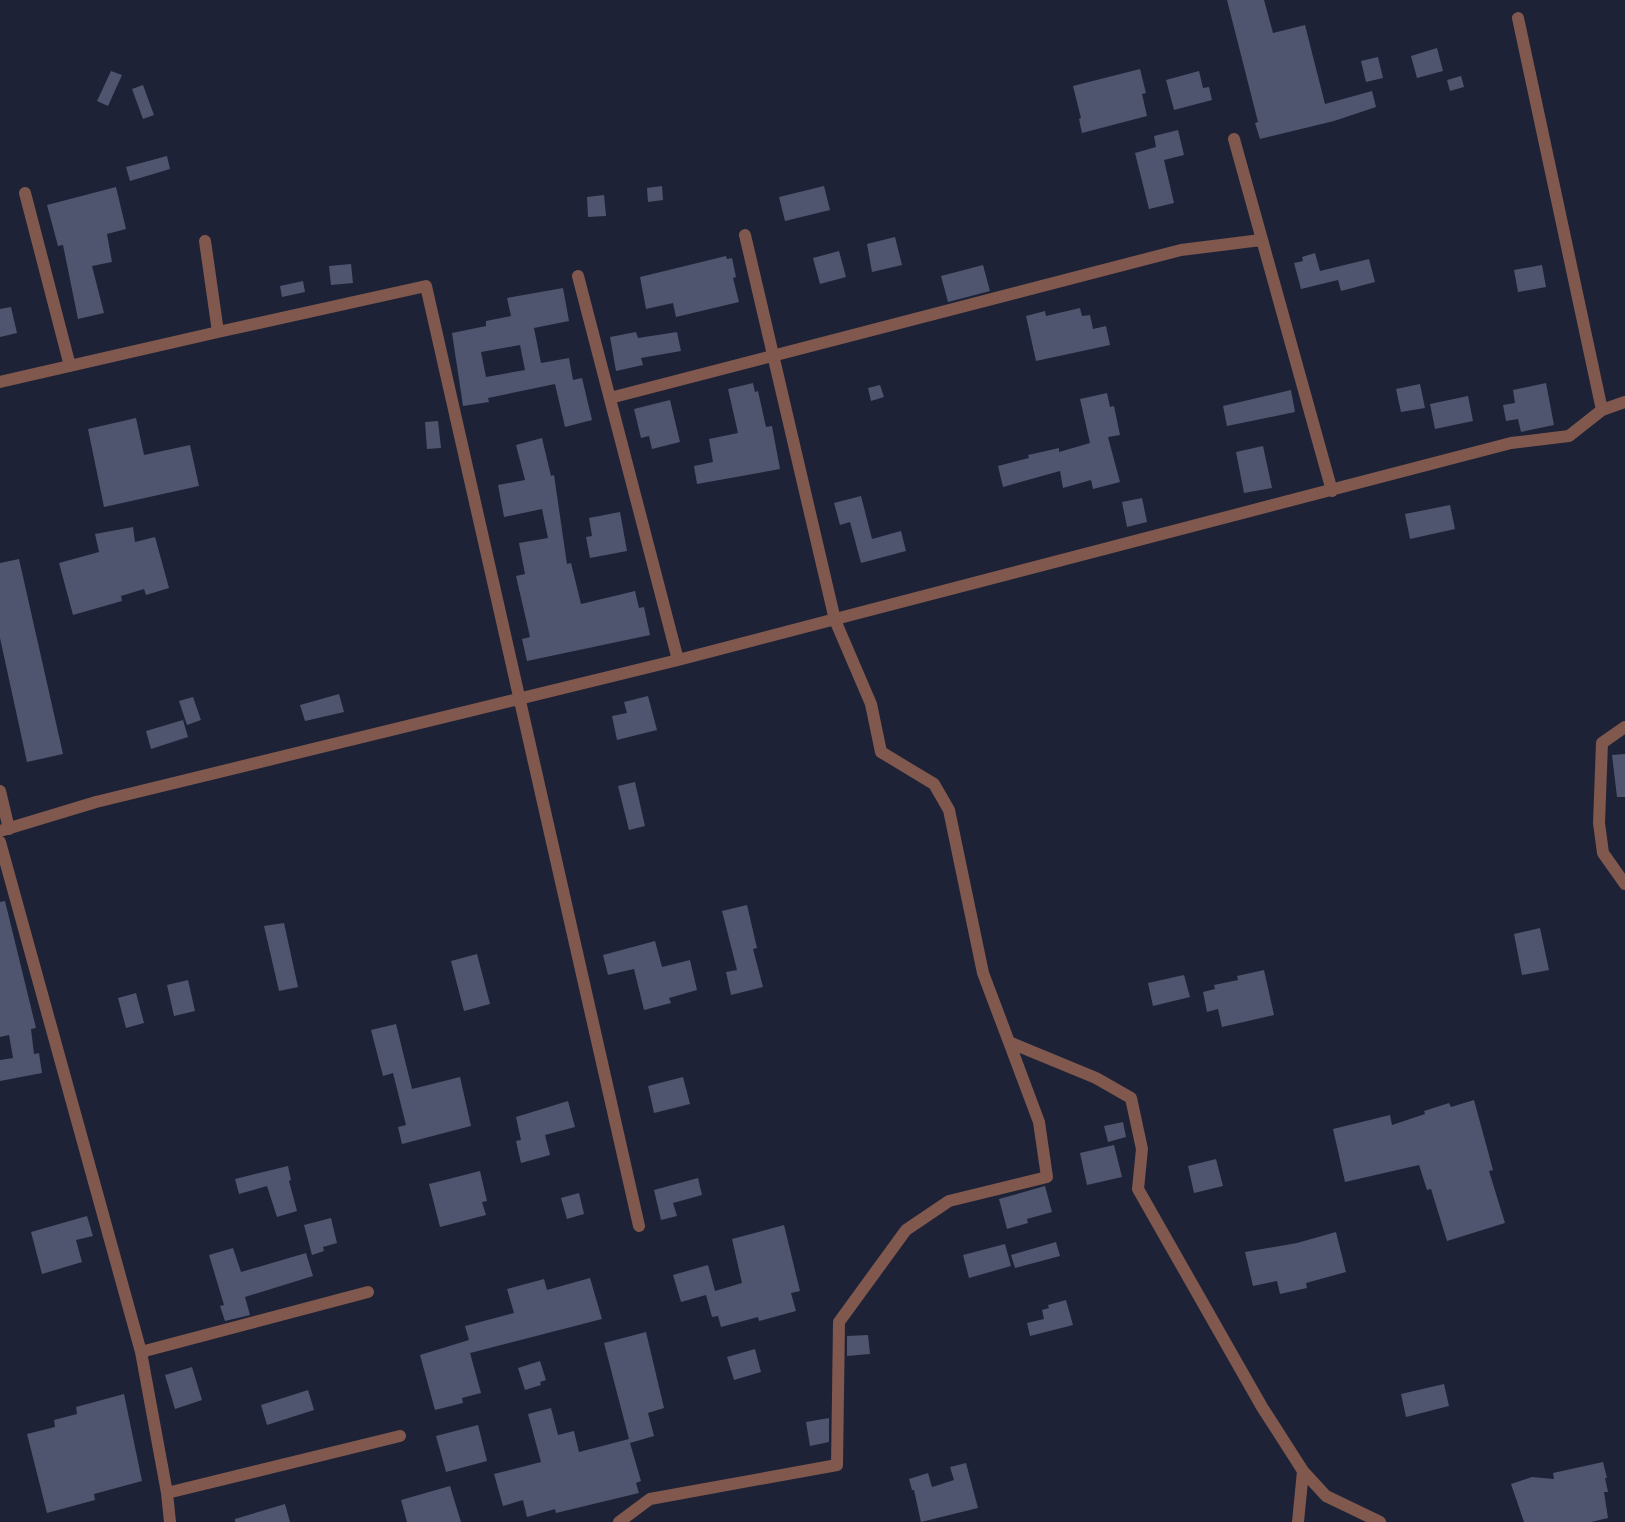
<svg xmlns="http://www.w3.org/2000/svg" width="1625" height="1522" viewBox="0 0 1625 1522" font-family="Quicksand,sans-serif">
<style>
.building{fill:#4f556e;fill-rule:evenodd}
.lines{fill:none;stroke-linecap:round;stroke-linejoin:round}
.minor{stroke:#80584d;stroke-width:12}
</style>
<rect width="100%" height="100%" fill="#1d2237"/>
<path class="building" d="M1227 0H1264L1273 33 1305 25 1325 104 1372 91 1376 107 1334 121 1260 139 1255 123 1258 122Z
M1437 48 1443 71 1417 78 1411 56Z
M1378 57 1383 78 1366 82 1361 61Z
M1140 69 1146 93 1142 94 1147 116 1082 133 1079 119 1081 118 1073 86Z
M111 71 122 75 108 106 97 101Z
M1199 71 1203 88 1209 87 1212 100 1174 110 1166 80Z
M1461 76 1464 87 1450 91 1447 80Z
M143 85 154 115 143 119 132 89Z
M1178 130 1184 155 1164 160 1174 203 1149 209 1135 153 1156 147 1154 136Z
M167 156 170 169 130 181 126 167Z
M662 186 663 200 648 202 647 188Z
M824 186 830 210 785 221 779 197Z
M116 187 126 229 107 234 112 262 92 266 104 313 78 319 63 245 58 246 47 205Z
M604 195 606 216 588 217 587 197Z
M895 237 902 265 872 272 867 244Z
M839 251 846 277 820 284 813 258Z
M1315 253 1320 271 1369 259 1375 282 1341 291 1338 280 1301 289 1294 263 1303 261 1302 257Z
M726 256 727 259 732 258 736 277 733 278 739 302 676 317 673 303 646 309 640 277Z
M351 264 353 283 331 285 329 266Z
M983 265 990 291 948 302 941 276Z
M1542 265 1546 287 1518 292 1514 270Z
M303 281 305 292 282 297 280 286Z
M563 288 569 321 534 328 541 363 569 358 573 380 582 378 592 420 565 427 555 384 488 398 489 402 463 406 452 333 486 326V321L511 316 507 298ZM520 345 525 370 486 377 481 352Z
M11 307 17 333 0 337V309Z
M1080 308 1082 316 1090 315 1093 329 1106 326 1110 345 1036 361 1026 316 1045 311 1046 316Z
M636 332 638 338 677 332 681 351 641 358 643 365 616 371 610 337Z
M753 383 755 392 758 391 766 427 772 426 780 469 697 484 694 466 713 462 709 439 738 433 728 389Z
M1546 383 1554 425 1521 432 1518 419 1506 421 1503 405 1515 403 1513 390Z
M1420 384 1425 408 1401 412 1396 389Z
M880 385 884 397 871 401 868 388Z
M1291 390 1295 412 1227 426 1223 406Z
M1107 393 1110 407 1114 406 1120 435 1108 437 1120 482 1093 489 1091 480 1063 488 1060 471 1003 487 998 466 1029 458 1028 455 1059 448V452L1090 443 1080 399Z
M1468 396 1473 421 1435 429 1430 404Z
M670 400 680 442 652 449 649 436 641 438 634 409Z
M136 418 144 455 190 445 199 486 104 507 88 429Z
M438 421 441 448 427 449 425 422Z
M542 438 551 476 554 475 567 564 571 563 581 604 635 591 639 608 644 607 650 635 527 661 522 639 530 637 516 576 525 574 519 543 548 538 542 509 504 517 498 485 525 480 516 445Z
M1263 446 1272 488 1244 493 1236 452Z
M861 496 872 539 901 531 906 551 861 563 850 522 840 525 834 503Z
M1142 498 1147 522 1127 527 1122 502Z
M1450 505 1455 529 1410 539 1405 514Z
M620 512 627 551 590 558 586 537 592 536 589 518Z
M133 527 135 542 155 537 169 588 146 595 144 589 121 596 122 601 73 615 59 563 99 552 95 534Z
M19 559 63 754 27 762 0 638V563Z
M339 694 344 712 305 721 300 705Z
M648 696 657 730 617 740 612 716 627 713 624 702Z
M193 697 201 720 187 725 179 701Z
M183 720 188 737 151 749 146 731Z
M1625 754V797H1617L1612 755Z
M635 782 645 826 629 830 618 786Z
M5 901 36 1028 31 1029 34 1054 39 1053 42 1073 0 1081V1060L13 1058 9 1035 0 1037V902Z
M747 905 757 948 753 949 763 987 731 995 726 972 737 970 722 911Z
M284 923 298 987 279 991 264 926Z
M1540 928 1549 970 1522 975 1514 934Z
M655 941 662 967 690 960 697 990 669 998 671 1003 644 1010 634 969 608 975 603 955Z
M477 954 490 1004 464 1011 451 961Z
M1264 970 1274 1015 1222 1027 1218 1009 1207 1012 1203 992 1215 989 1214 985 1238 980 1237 976Z
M1184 975 1190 997 1153 1006 1148 983Z
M188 980 195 1011 174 1016 167 985Z
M136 993 144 1023 126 1028 118 998Z
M396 1024 412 1089 460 1077 471 1126 402 1144 398 1127 406 1125 393 1073 383 1076 371 1030Z
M683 1077 690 1104 654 1113 648 1086Z
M1474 1100 1493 1170 1489 1171 1505 1223 1447 1241 1431 1189 1427 1190 1419 1165 1345 1182 1333 1129 1390 1115 1392 1125 1425 1114 1424 1111 1449 1103 1451 1107Z
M568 1101 575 1127 545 1135 550 1155 521 1163 516 1141 521 1140 516 1117Z
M1123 1122 1126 1137 1108 1142 1104 1126Z
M1114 1145 1122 1177 1087 1185 1080 1153Z
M1216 1159 1223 1186 1194 1193 1188 1166Z
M288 1166 291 1180 289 1181 297 1211 277 1217 267 1186 239 1194 235 1179Z
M480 1171 487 1201 482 1202 486 1215 440 1227 429 1184Z
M698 1178 702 1195 673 1203 677 1216 661 1220 654 1190Z
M1045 1186 1052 1212 1027 1219 1028 1223 1007 1229 999 1199Z
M579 1193 584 1214 567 1219 561 1198Z
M87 1216 93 1236 76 1240 82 1262 42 1274 31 1232Z
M331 1218 337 1243 323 1247 324 1251 312 1255 304 1225Z
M784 1225 800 1291 791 1293 796 1311 759 1321 758 1317 721 1327 718 1316 712 1317 706 1295 681 1302 673 1275 708 1265 715 1291 742 1283 732 1239Z
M1336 1232 1346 1272 1306 1283 1307 1288 1280 1294 1277 1281 1253 1286 1245 1252 1297 1243Z
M1056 1242 1060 1256 1015 1268 1011 1255Z
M1005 1244 1011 1266 969 1278 963 1255Z
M233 1248 241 1272 306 1253 313 1276 245 1297 250 1315 225 1321 220 1306 224 1305 209 1255Z
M590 1278 602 1319 470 1353 481 1393 462 1398 463 1403 435 1410 420 1355 469 1340 465 1326 514 1313 507 1289 544 1279 547 1290Z
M1066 1300 1073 1325 1030 1336 1027 1323 1044 1319 1042 1310 1049 1308 1048 1305Z
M646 1332 664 1408 648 1413 654 1436 630 1443 641 1481 636 1483 639 1493 556 1513 555 1509 527 1517 523 1500 503 1506 494 1474 541 1462 528 1414 551 1408 558 1435 574 1431 579 1452 629 1439 604 1343Z
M868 1335 870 1354 847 1356V1336Z
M755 1349 761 1372 734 1380 727 1357Z
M540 1361 546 1380 540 1382 541 1385 525 1390 518 1368Z
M192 1367 202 1400 175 1409 165 1375Z
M1444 1384 1449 1406 1406 1417 1401 1394Z
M308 1390 314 1410 267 1425 261 1405Z
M124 1394 142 1481 94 1494 95 1500 47 1513 27 1434 55 1427 54 1420 77 1414 76 1407Z
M829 1418V1442L810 1446 806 1422Z
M478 1425 487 1461 446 1472 436 1436Z
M1603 1462 1607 1478H1605L1608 1492H1604L1608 1518 1591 1522H1524L1511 1484 1532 1477 1554 1479 1553 1473Z
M966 1463 978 1508 921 1522 914 1490H912L909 1479 928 1473 932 1487 954 1480 950 1467Z
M450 1486 461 1522H407L401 1500Z
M285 1504 290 1522H235V1519Z"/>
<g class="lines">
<path class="minor" d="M1234 139 1332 491
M25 193 70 366
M745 235 835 620 871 704 881 752 934 784 949 810 983 973 1009 1042 1096 1078 1131 1098 1142 1149 1138 1189 1262 1407 1303 1471 1326 1496 1380 1522
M578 276 678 660
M218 332 426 286 639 1226
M0 382 218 332 205 241
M610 398 1181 250 1261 240
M1602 410 1625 402
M1625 727 1602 743 1599 823 1603 853 1625 884
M0 791 9 829
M0 831 96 802 678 660 1511 443 1569 436 1602 410 1518 18
M0 842 141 1352 167 1493 170 1522
M141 1352 368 1292
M167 1493 400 1436
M619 1522 650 1499 837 1465 839 1322 906 1230 949 1201 1047 1177 1039 1122 1009 1042
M1298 1522 1303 1471"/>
</g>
</svg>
